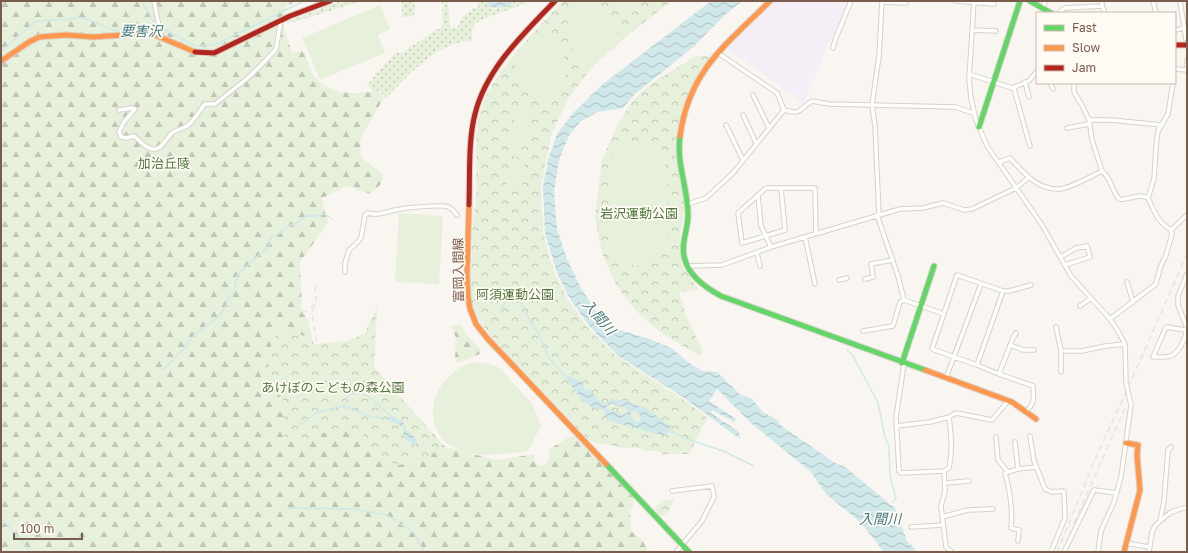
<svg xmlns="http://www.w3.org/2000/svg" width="1188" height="553" viewBox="0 0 1188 553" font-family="'Golos Text','Noto Sans JP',sans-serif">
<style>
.education{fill:#f6eef6}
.grass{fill:url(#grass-dots)}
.forest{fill:url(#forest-firs)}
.park{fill:url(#park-crowns)}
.pitch{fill:#e7f0db}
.water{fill:url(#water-waves);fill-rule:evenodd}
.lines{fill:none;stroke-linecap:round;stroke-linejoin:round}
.stream{stroke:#d0e8ea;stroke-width:1.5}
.street-casing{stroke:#d7d1cb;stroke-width:5.5}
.fast-casing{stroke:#d9d2cb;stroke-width:7}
.slow-casing{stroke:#d9d2cb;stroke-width:7}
.jam-casing{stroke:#d9d2cb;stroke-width:7}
.street{stroke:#fefefd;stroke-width:3.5}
.fast{stroke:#63d668;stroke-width:5}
.slow{stroke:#ff974d;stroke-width:5}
.jam{stroke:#b3261e;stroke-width:5}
.rail{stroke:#e6e3e7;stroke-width:1.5;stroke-dasharray:6 4;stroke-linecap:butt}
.labels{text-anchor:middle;stroke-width:3.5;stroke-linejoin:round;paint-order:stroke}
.park-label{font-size:13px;fill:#537a41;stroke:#fffaf3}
.street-label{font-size:13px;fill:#7a5c4d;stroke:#fffaf3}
.water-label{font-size:14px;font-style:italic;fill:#437c86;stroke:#fffaf3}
</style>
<defs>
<pattern id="grass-dots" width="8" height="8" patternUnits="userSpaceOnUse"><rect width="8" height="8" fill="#e7f0db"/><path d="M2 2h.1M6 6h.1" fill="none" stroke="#c0c6b4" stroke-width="1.8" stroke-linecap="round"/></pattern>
<pattern id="forest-firs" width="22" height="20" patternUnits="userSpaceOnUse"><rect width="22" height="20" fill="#e7f0db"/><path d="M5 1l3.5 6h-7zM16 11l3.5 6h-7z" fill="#c0c6b4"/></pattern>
<pattern id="park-crowns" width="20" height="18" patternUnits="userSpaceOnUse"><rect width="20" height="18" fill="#e7f0db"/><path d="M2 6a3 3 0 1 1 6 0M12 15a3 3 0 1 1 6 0" fill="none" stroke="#c0c6b4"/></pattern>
<pattern id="water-waves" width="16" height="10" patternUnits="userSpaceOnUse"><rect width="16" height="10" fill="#d0e8ea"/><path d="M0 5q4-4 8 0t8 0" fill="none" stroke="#aebfc0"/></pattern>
</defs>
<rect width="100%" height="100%" fill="#f9f5f0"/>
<path class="education" d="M775 1H848L802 106 795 95 786 91 728 49 730 46Z"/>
<path class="grass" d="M340 1H363L287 24V22Z
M402 1H415L414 16 402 17Z
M442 1H448L450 28 458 27C460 17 468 11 478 7V1H487L488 5 492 9 512 5 513 1H527V3L496 14 475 23 472 31V41C436 41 409 76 386 98L379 90 374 93 367 85 396 52 401 53 443 26Z"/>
<path class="forest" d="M1 1H299L286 6 284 28 292 53 303 51C308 60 311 75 319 81 337 97 357 93 378 91L384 97 360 140 361 157 383 174 381 184 370 194 347 186 322 198 328 223 300 262 302 312 308 320 314 346 373 368 445 447 497 460 535 454V460L538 465H544L549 458 548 450 571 436 576 437 632 493 634 505 630 512 631 531 642 540 649 552H1Z
M451 325H461L466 334 480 349 481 351 480 354 457 363 455 360 456 338Z"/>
<path class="park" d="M563 1H672L629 34 591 68 568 99 552 133 546 160 541 186 543 232 554 272 568 300 588 328 615 355 687 402 707 418 689 454H663L657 451H645L639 448H624L591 442 506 354 473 313 470 297 473 219C480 189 474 158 477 128 482 80 532 35 563 1Z
M696 56H710L699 75 684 104 677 128 675 152 682 187 684 209 680 235 681 259 683 267 698 289 679 292 687 318 701 347 702 353 700 356 663 334 641 316 624 296 613 279 602 253 595 217 602 160 618 124 632 101 652 83Z
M377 307 374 367 412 410 439 443 438 450 425 458 400 465 377 459 371 443 361 433 341 431 321 433 307 438 285 437C278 426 283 423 285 411 286 408 285 404 285 401L276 392 270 375 267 362 272 342 279 329 305 336 311 343 316 344 348 341 365 333Z
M663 500H673L670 509 662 517 654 509Z"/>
<path class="pitch" d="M575 1H597L619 24 618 31 616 34 586 64C567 49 561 23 575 1Z
M612 1H644L629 17Z
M380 5 390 29 378 35 385 53 320 80 302 38Z
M547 28 560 43 563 50 567 67 563 87 550 105 518 74 516 67 517 61Z
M516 105 532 107 531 115 515 113Z
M514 116 530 118V125L514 124Z
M513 127 529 128 528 136 512 134Z
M512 137 528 139 527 147 511 145Z
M633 143C651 142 665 154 667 172L668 237C664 274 616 275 609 239L608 170C610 156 619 147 633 143Z
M511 148 527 150 526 158 510 156Z
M509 159 525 160 524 168 509 166Z
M508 169 524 171 523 179 507 177Z
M507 180 523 182 522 190 506 188Z
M399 213 443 216 439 284 395 282Z
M473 363C485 362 494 364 503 371L533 405 541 426 528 451C504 454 478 459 455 448 415 429 434 371 473 363Z"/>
<path class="water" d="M487 1H513L510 6 495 8 489 6Z
M711 1H742L725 15 693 47 634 95 623 108 597 112 580 122 568 137 559 160 554 191 557 229 567 259 580 286 593 307 608 324 623 331 649 339 671 348 688 362 702 371 717 372 741 395 752 399 764 413 776 419 783 427 835 463 845 467 895 508 907 541 918 552H884L860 522 826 494 811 472 751 423 717 389 709 401 736 419 734 422 712 410 711 413 739 432 740 439 680 395 617 355 590 327 570 299 557 273 545 233 543 187 548 160 557 134 573 113 603 84Z
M568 376C572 378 578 380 581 382 584 384 583 388 586 391L588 389 590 390 601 403H605L610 399 626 401 648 409 664 422 671 426 668 433 664 435H661L610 421 605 417 604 410C600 409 596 409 592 407 580 401 575 389 566 379ZM612 403 620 407 623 406C626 407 627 410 627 413L622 415 616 410 614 412 609 410 606 406ZM632 410C637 410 641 415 641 420L637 422C632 420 629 414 632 410Z
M390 415 403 422 407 431 417 439V444L415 445 406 440 403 435 404 430 403 427 388 420Z"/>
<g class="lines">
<path class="stream" d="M142 1 153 21V28
M1 51 35 22 39 21 80 18 87 19 113 30 141 28H162L194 45 201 46 216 44 304 1
M501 312C504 302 509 300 508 289H514L529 319 540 336 549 358 566 377
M847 350 853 356 878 403 885 437 889 446 890 476 896 498 893 502
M163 370 188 344 193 336 219 316 226 306 228 299 234 292 237 275 269 246 271 237C279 235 282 231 288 227 294 223 301 221 306 216H316L325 214 332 219
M343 407 349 396C364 388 371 398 380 407 383 410 387 412 390 415
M301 424 316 413 338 407 350 408 369 416 387 419
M669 430 690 440 723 451 754 466
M288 508 354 509 387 515 414 533 424 552
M1 518 31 552"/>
<defs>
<path id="street" d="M154 1 161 36
M955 1 994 4
M974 1 969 79 971 98 976 120 987 146 1042 225 1071 276 1110 319 1118 331 1125 344 1126 383 1131 405 1121 477 1114 502 1101 531 1098 552
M1102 1V6L1105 13
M1153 1 1156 13
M1180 1 1186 39H1187
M1043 9 1045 1
M1059 13 1062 10 1065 8 1102 6
M973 30 996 31
M1175 30 1185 28
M833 48 835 40 851 1
M718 53 777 93 784 110C803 115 797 110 812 101L829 104 955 107 973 113
M1175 69 1187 70
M1187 70V60
M969 74 1012 88 1029 81 1037 71
M1025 82 1029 97
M1050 83 1053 89
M1012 88 1014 89 1030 146
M753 95 769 128
M119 110 133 108 135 109 124 122 119 132 121 137 127 138 134 136C139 140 145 148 152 149 161 151 165 140 171 134 175 130 182 129 187 126 195 120 199 111 205 104H215L249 77 267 59 276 49 281 20
M743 115 756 143
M1089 120H1111L1162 125
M726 125 743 160
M1067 128 1089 124
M999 162 1010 158C1023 172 1037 190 1059 189 1069 189 1092 176 1102 171L1092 140 1089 120 1083 107 1074 92V83
M1102 171C1111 178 1112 191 1119 199 1130 201 1138 192 1148 198
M781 188 785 230 742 243 738 213 766 188H815L816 234
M758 196 761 226 771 247
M688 204 706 198 733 173 784 110
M877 215 898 276 904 300
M879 215 875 126 872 105 879 56 882 2 906 3V1
M1171 230 1187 215
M805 237 815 284
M757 253 760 266
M1061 257 1076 248 1087 246 1090 257 1065 265
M687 266 722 265 771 247 900 209 923 208 943 203 964 210 972 209 1016 188 1028 178
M345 272V263L349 250 356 244 361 238 365 215 368 213C378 216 385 212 395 210 404 208 441 204 448 207 452 208 454 212 457 215
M1187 274 1178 296V305L1187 328C1186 337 1181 349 1173 355 1168 358 1159 357 1153 357L1166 327 1186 330H1187
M957 275 1003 291 977 365 932 349Z
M865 279 873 277 871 264 893 260
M839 280 847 278
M1127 282 1133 302
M1003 291H1009L1031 285
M1080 306 1091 298
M1110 319 1156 284 1160 268 1166 255 1172 234 1171 230C1157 221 1155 213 1148 198L1154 179 1156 147 1158 131 1168 114 1173 83
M1056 327 1061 351V372
M863 331 893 326 900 302 904 300 944 314
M1010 345 1023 350H1034
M1061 351H1082L1105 346 1125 344
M904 364 896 417 899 471 901 473 944 471 945 491 941 506 946 547 952 552
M977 365 999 374 1013 338 1016 333
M999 374 1033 386C1033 398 1036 403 1026 411
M946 378 981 284
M896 426 930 422 949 417
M1030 436 1034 461 1045 489 1052 492 1063 491 1064 492 1065 518 1051 552
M996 437 998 460 1008 472
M1015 442 1018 469 1036 467
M1018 469 1005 473C1010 491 1013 509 1011 528L1019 530 1018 541
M944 471 949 468C953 451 951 434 949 417L956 413 992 420 1008 401
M945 483 969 481
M672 491 712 486 714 497 702 521 676 552
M942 517 968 510 993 509
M1160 521 1171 512 1187 507
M911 527 943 525
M1126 543 1149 547
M1064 552 1094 490 1117 493
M1149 552 1152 532 1155 526 1160 521 1164 501 1168 450 1171 447"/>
<path id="fast" d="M1030 1 1051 13
M979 127 1020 1
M680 136C676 163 688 188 688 215 688 231 680 244 685 260 690 277 706 288 721 296L925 370
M902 363 934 266
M606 464 689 552"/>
<path id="slow" d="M1 61 29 42 39 37 66 35 93 37 137 34 155 35 195 52
M680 136C689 70 727 44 770 1
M469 205 467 276 468 297 470 309 476 324 487 338 606 464
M925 370 1012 402 1036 419
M1124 552 1140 490 1137 455 1138 445 1126 443"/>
<path id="jam" d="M1175 45H1187
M195 52 214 53 290 16 330 1
M469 205C470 177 468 140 475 114 486 69 524 33 555 1"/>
</defs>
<use href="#street" class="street-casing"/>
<use href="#fast" class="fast-casing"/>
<use href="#slow" class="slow-casing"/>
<use href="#jam" class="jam-casing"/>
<use href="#street" class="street"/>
<use href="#fast" class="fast"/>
<use href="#slow" class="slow"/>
<use href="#jam" class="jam"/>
<path class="rail" d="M315 286 316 301 312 313 317 346
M302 312 308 311 315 304
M1074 523 1125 408
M1057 552 1099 450 1127 390 1187 254"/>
</g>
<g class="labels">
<g class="park-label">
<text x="164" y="168">加治丘陵</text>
<text x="639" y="218">岩沢運動公園</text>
<text x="515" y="299">阿須運動公園</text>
<text x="333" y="392">あけぼのこどもの森公園</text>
</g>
<g class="street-label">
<text transform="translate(458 270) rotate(-91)" y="5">富岡入間線</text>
</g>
<g class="water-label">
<text transform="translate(141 31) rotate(1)" y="5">要害沢</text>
<text transform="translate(599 317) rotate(49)" y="5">入間川</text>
<text x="880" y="524">入間川</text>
</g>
</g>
<rect width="1188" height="553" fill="none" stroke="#7a5c4d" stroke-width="4"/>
<rect x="1036" y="12" width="140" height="72" fill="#fffaf3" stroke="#cabbb1"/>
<rect x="1044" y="25" width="20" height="6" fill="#63d668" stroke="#cabbb1"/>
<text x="1072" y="32" font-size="12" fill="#7a5c4d">Fast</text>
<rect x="1044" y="45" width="20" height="6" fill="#ff974d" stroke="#cabbb1"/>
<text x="1072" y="52" font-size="12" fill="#7a5c4d">Slow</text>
<rect x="1044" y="65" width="20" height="6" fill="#b3261e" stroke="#cabbb1"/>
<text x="1072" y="72" font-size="12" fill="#7a5c4d">Jam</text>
<path d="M14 533v6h68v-6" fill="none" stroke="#7a5c4d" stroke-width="2"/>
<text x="20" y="533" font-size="12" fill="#7a5c4d" stroke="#fffaf3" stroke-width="3" paint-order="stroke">100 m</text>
</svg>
